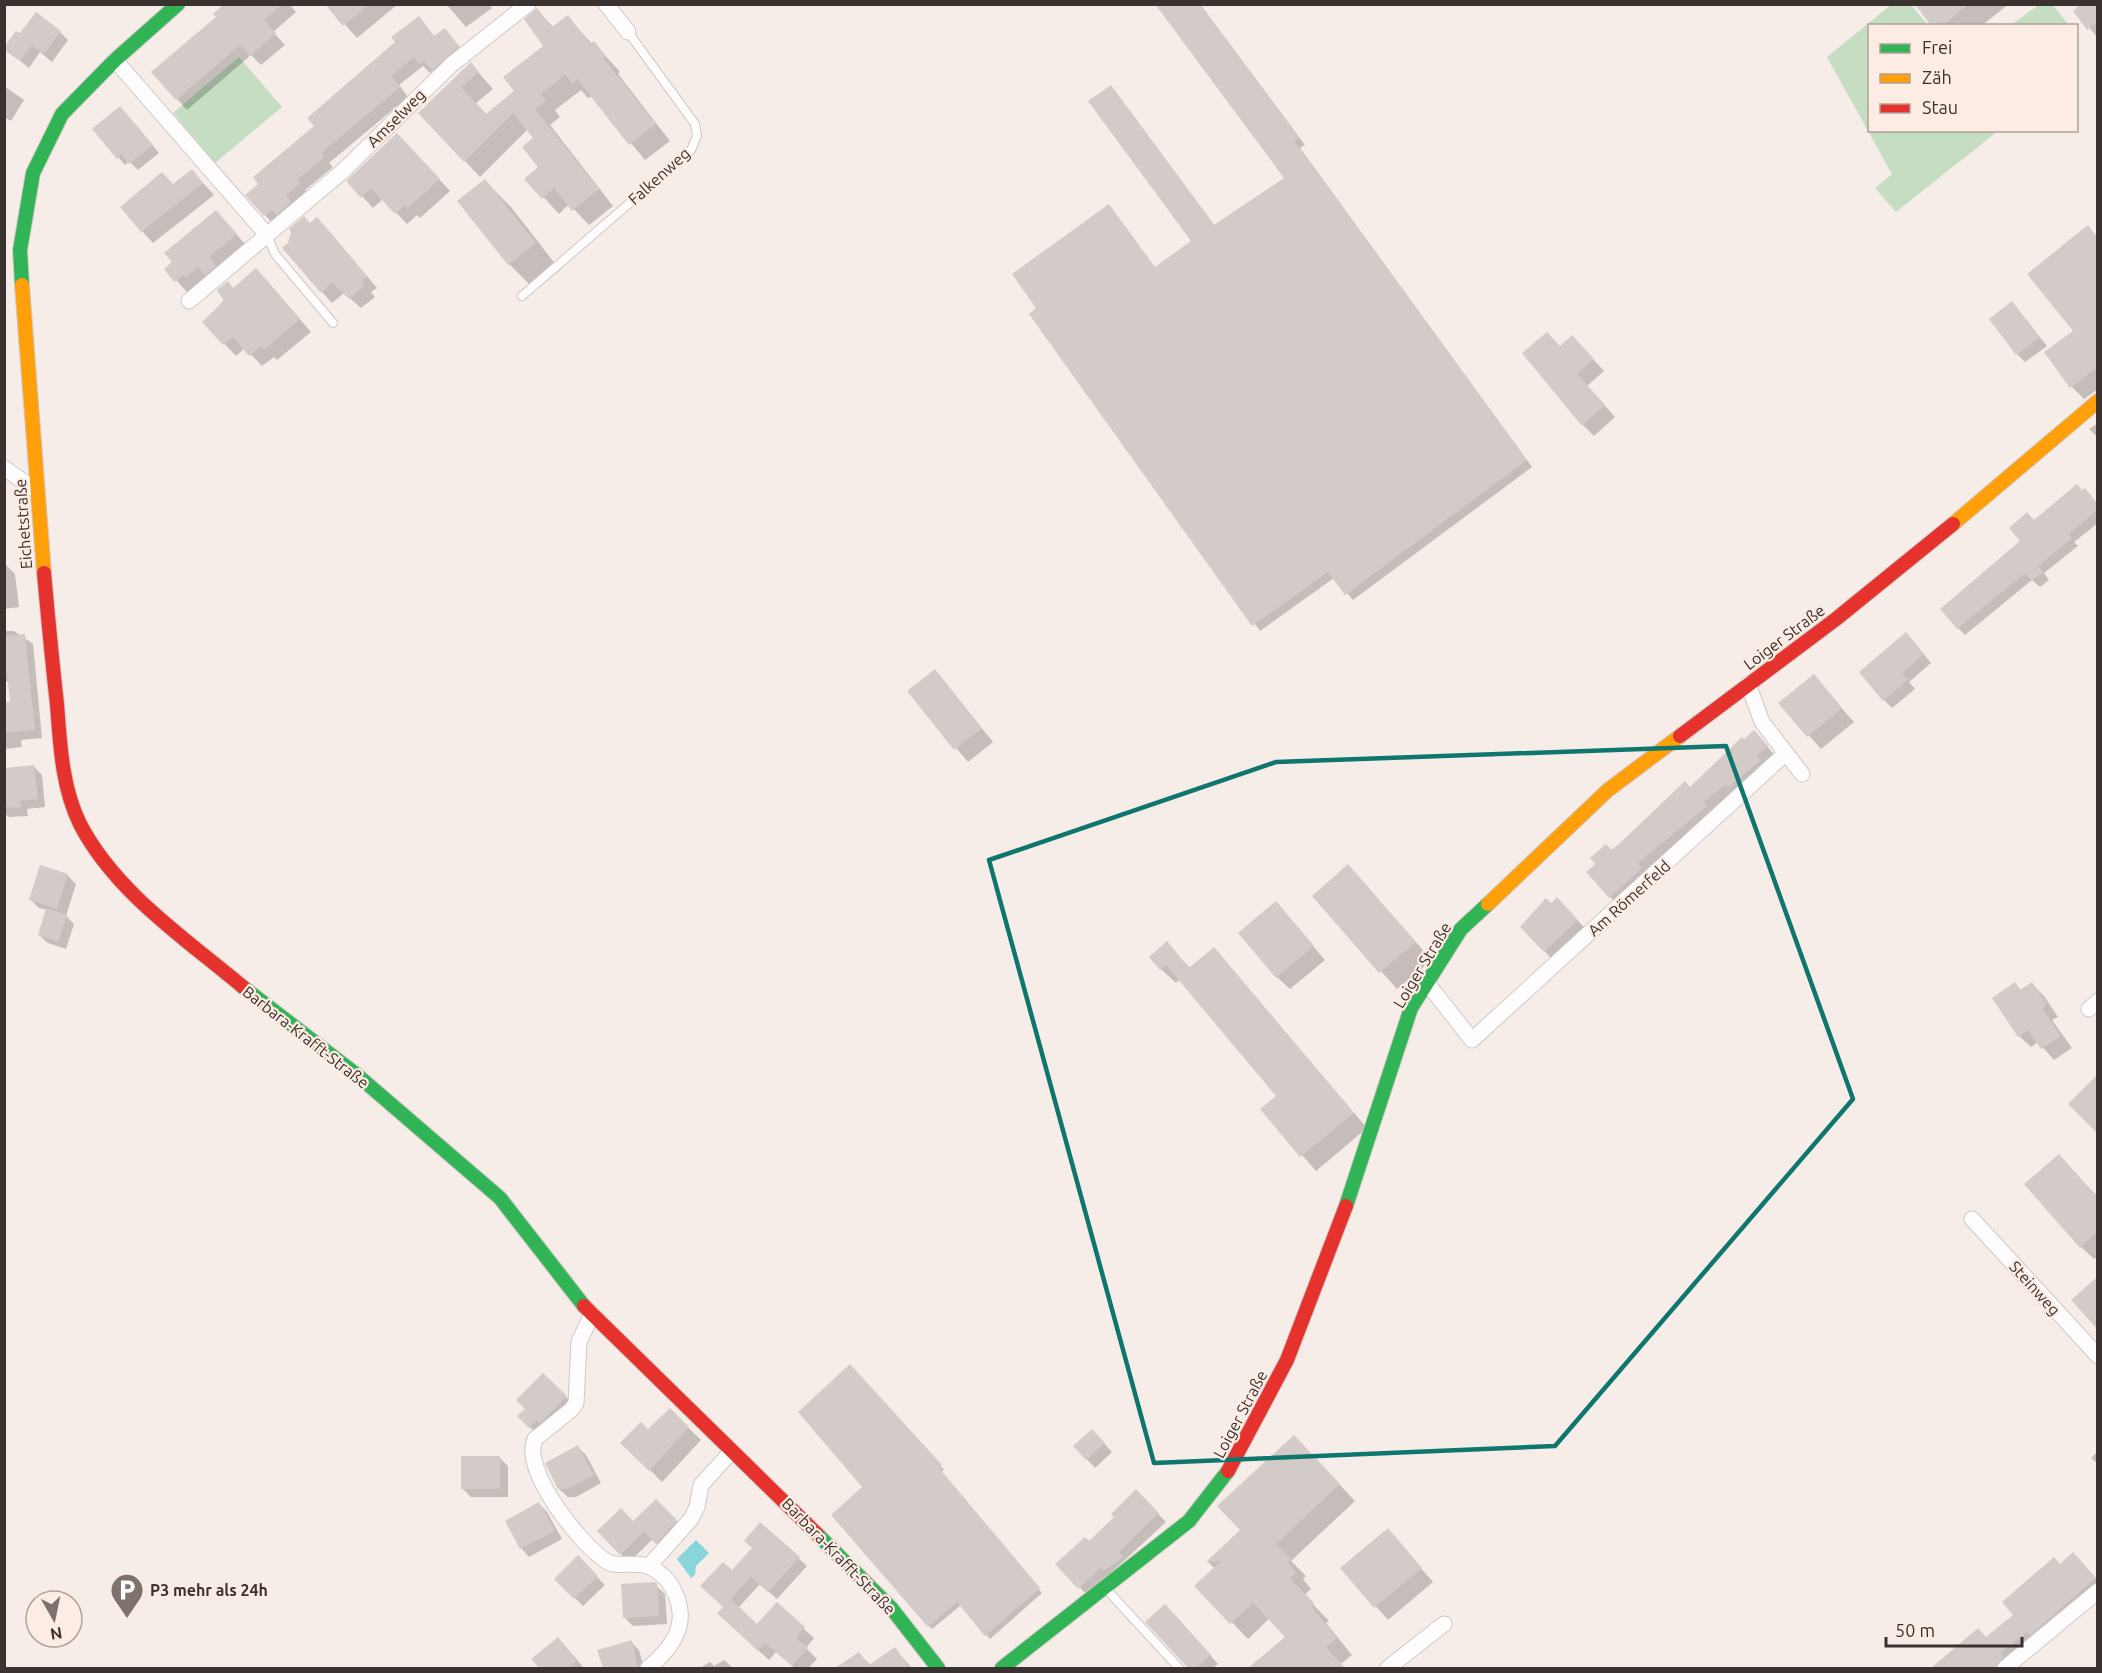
<svg xmlns="http://www.w3.org/2000/svg" width="2102" height="1673" viewBox="0 0 2102 1673" font-family="Ubuntu,sans-serif">
<style>
.green{fill:#c5ddc0}
.water{fill:#88d5db}
.shadow{fill:#0003}
.building{fill:#d3cbc7}
.lines{fill:none;stroke-linecap:round;stroke-linejoin:round}
.lane-casing{stroke:#d0c8c4;stroke-width:10}
.street-casing{stroke:#d0c8c4;stroke-width:17}
.fast-casing{stroke:#d0c8c4;stroke-width:16}
.slow-casing{stroke:#d0c8c4;stroke-width:16}
.jam-casing{stroke:#d0c8c4;stroke-width:16}
.lane{stroke:#fefcfc;stroke-width:8}
.street{stroke:#fefcfc;stroke-width:15}
.fast{stroke:#30b455;stroke-width:14}
.slow{stroke:#ff9f0a;stroke-width:14}
.jam{stroke:#e5322d;stroke-width:14}
.marked{fill:none;stroke:#0f766e;stroke-width:4.5;stroke-linejoin:round}
.labels{text-anchor:middle;stroke-width:4.5;stroke-linejoin:round;paint-order:stroke}
.street-label{font-size:16px;fill:#3a322e;stroke:#fcece3}
.poi-label{font-size:16px;font-weight:bold;fill:#3a322e;stroke:#fcece3;text-anchor:start}
</style>
<rect width="100%" height="100%" fill="#f6ede9"/>
<path class="green" d="M1892 4 1911 5 1928 25 1870 26V130L1998 131 1896 212 1875 188 1892 174 1827 57Z
M2040 4 2053 5 2069 25H2011Z
M239 57 282 107 215 163 173 113Z"/>
<path class="water" d="M696 1540 709 1553 696 1566 695 1575 691 1578 677 1559Z"/>
<path class="shadow" d="M226 4H289L296 12 273 32 285 45 261 65 251 55 187 110 177 99Z
M327 4H398L357 38Z
M446 4H489L492 8 466 27Z
M1157 4H1200L1305 145 1300 148 1532 467 1353 600 1334 578 1260 631 1031 314 1156 268 1193 241 1111 86 1215 226 1286 178Z
M1917 4H2009L1981 26H1933Z
M2083 4H2098V38L2075 11Z
M537 10 554 28 568 17 592 44 594 43 620 72 618 74 670 141 645 160 592 96 588 98 581 90 555 110 560 117 550 125 613 206 589 225 569 204 559 214 527 179 540 168 535 139 528 129 480 177 420 113 471 64 493 89 476 103 487 115 517 91 545 46Z
M418 18 435 37 445 30 467 56 442 79 433 70 430 73 423 66 399 85 408 97 329 163 333 167 305 190 308 194 274 225 265 215 316 126Z
M60 32 68 40 52 62 40 52 29 68 5 49 20 35Z
M4 86 24 100 11 121 4 117Z
M127 115 159 153 138 170 129 161 125 165 94 129Z
M408 146 450 191 420 218 417 215 407 224 383 199 373 208 362 196Z
M192 171 214 195 153 243 142 231 174 185Z
M485 181 511 207 560 270 535 290 509 264Z
M216 212 247 246 198 289 195 286 187 292 166 269Z
M311 225 328 230 377 288 371 292 375 297 361 308 344 293 332 303 322 292Z
M2087 227 2098 237V389L2084 399 2072 387Z
M268 282 311 332 277 360 274 357 262 366 245 348 236 356 204 322 234 289Z
M2012 303 2047 346 2025 362 2017 354Z
M1560 348H1583L1604 371 1587 386 1615 417 1594 436 1583 425Z
M2098 423V438L2089 429Z
M2082 492 2098 503V523L2074 542 2078 546 2044 573 2049 580 2040 587 2032 580 1965 635 1958 628 2034 522Z
M4 552 6 565 15 574 19 607 4 609Z
M4 631H14L33 644 42 738 21 740 22 747 4 749V704H11L9 681 5 682Z
M1914 642 1931 663 1909 682 1915 689 1892 708 1884 700Z
M935 671 993 742 968 762 909 691Z
M1813 676 1854 722 1821 749 1780 703Z
M1763 741 1775 756 1619 905 1610 897 1611 851Z
M34 767 42 775 45 807 27 809 28 816 9 817 4 813V770Z
M1348 866 1432 960 1397 989 1314 896Z
M67 875 76 884 66 916 74 924 66 949 48 943 39 935 47 910 39 908 31 900Z
M1557 899 1584 927 1551 958 1522 927Z
M1276 903 1325 960 1290 989 1277 977Z
M1167 943 1191 969 1214 949 1367 1128 1316 1171 1262 1109 1278 1096 1180 979 1176 983 1161 969Z
M2015 984 2022 991 2032 984 2044 996 2058 1017 2052 1020 2072 1048 2054 1060 2038 1042 2031 1047 2019 1036Z
M2098 1077V1131L2070 1104Z
M2059 1156 2098 1197V1256L2094 1259 2081 1247Z
M2098 1279V1327L2074 1301Z
M850 1366 944 1470 941 1472 1042 1593 990 1639 961 1605 932 1629 929 1626 865 1487Z
M543 1375 573 1404 538 1435 519 1416 527 1409Z
M670 1410 701 1440 662 1482 623 1443 648 1431Z
M1100 1439 1112 1452 1095 1468 1075 1446Z
M578 1447 586 1455 601 1483 576 1497H568L559 1489Z
M2098 1451V1464L2091 1458Z
M1310 1453 1355 1501 1291 1561 1306 1576 1303 1579 1311 1589 1304 1595 1329 1621 1326 1623 1352 1655 1341 1664 1345 1668H1250L1288 1637 1270 1618 1248 1639 1197 1586 1215 1569 1208 1562 1242 1530Z
M499 1457 508 1466V1497H471L463 1489Z
M1136 1491 1166 1522 1087 1595 1058 1564 1089 1543 1116 1517Z
M656 1501 684 1529 665 1551 653 1539 629 1562 599 1532 634 1523Z
M539 1504 547 1512 562 1539 529 1557 521 1548Z
M1388 1530 1433 1582 1388 1620 1342 1568Z
M578 1558 605 1585 583 1606 556 1579Z
M798 1558 807 1566 777 1599 760 1584 738 1608 758 1626 777 1605 814 1638 806 1648 817 1659 808 1668H795L776 1652 769 1660 729 1623 725 1608 702 1586 732 1573Z
M2060 1565 2085 1567 2098 1581V1599L2013 1668H1933L1978 1630 1987 1639 2015 1616Z
M654 1584 665 1594 667 1624 633 1626 625 1618Z
M1174 1614 1218 1664 1213 1668H1190L1147 1622Z
M631 1642 639 1650 644 1668H604L599 1651Z
M566 1647 584 1668H541L533 1659Z
M895 1649 912 1668H838L859 1654 871 1665Z
M724 1660 733 1668H700L710 1662 714 1666Z"/>
<path class="building" d="M224 4H283L264 20 276 33 250 56 240 45 176 100 151 72 216 17 213 14Z
M325 4H370L343 26Z
M1155 4H1200L1299 138 1294 141 1527 460 1345 595 1328 572 1252 626 1029 314 1036 308 1012 274 1109 204 1155 267 1191 241 1088 101 1111 85 1214 225 1284 178Z
M1915 4H1969L1942 26H1931Z
M2081 4H2097V22L2087 30 2073 11Z
M537 8 552 27 568 15 590 44 594 41 606 56 603 58 656 124 629 145 577 79 572 83 565 75 541 94 546 101 535 109 599 189 572 211 554 188 542 199 524 179 538 167 522 147 533 138 513 113 464 162 418 113 471 62 479 72 461 87 486 114 514 91 503 77 543 46 524 19Z
M36 12 61 31 43 55 32 45 20 61 4 50V47L16 31 20 33Z
M419 16 434 36 445 28 459 46 432 70 424 61 419 64 414 57 391 76 400 87 321 153 325 157 297 180 300 184 286 195 291 202 276 215 272 210 264 216 245 195 258 184 253 177 314 126 307 118 395 42 391 37Z
M120 106 153 145 129 164 121 154 117 159 92 129Z
M397 133 440 179 408 208 405 205 395 214 371 188 361 198 346 181Z
M192 169 203 183 141 232 120 207 162 172 173 184Z
M485 179 536 243 508 265 457 201Z
M216 210 237 234 209 257 216 266 205 275 198 267 185 278 183 275 174 282 164 269 172 262 164 253Z
M304 216 310 223 317 217 367 276 362 281 365 285 349 299 332 283 321 293 282 248 288 243 291 232 289 229Z
M2088 225 2097 237V368L2070 388 2044 352 2073 331 2027 274Z
M256 268 300 319 264 350 261 346 249 356 233 337 223 345 202 322 224 301 217 290 228 281 233 288Z
M2012 301 2040 337 2016 355 1989 319Z
M1547 332 1560 346 1572 335 1594 359 1577 374 1605 405 1582 426 1522 353Z
M2077 484 2082 490 2085 488 2097 503V510L2069 534 2072 538 2038 566 2043 572 2032 581 2025 573 1957 629 1940 609 2020 541 2009 528 2027 512 2034 520Z
M1906 632 1924 654 1902 673 1908 680 1883 701 1859 672Z
M25 634 35 730 4 733V703L10 702 7 673 4 674V636Z
M935 669 982 728 954 750 907 691Z
M1814 674 1842 708 1807 737 1778 703Z
M1754 730 1768 746 1757 755 1761 760 1729 787 1726 784 1704 802 1707 806 1638 863 1642 868 1609 898 1586 872 1595 864 1590 858 1606 844 1611 850 1620 843 1685 781 1690 787 1742 737 1744 739Z
M34 765 38 799 20 801 21 808 4 807V768Z
M1348 864 1416 942 1379 973 1312 896Z
M40 865 68 874 57 909 29 900Z
M1557 897 1578 920 1544 952 1520 927 1546 898 1551 903Z
M1276 901 1314 946 1276 978 1238 933Z
M46 908 67 915 58 942 38 935Z
M1167 941 1189 968 1214 947 1354 1113 1300 1157 1260 1109 1276 1096 1166 965 1160 970 1149 957Z
M2015 982 2020 990 2032 982 2047 1004 2042 1008 2061 1036 2041 1049 2028 1030 2018 1037 1992 998Z
M2097 1075V1133L2068 1104Z
M2059 1154 2097 1197V1232L2080 1248 2024 1184Z
M2097 1277V1329L2071 1300Z
M850 1364 942 1465 939 1468 1040 1588 985 1636 957 1602 928 1627 831 1515 862 1487 798 1412Z
M543 1373 567 1396 542 1421 539 1423 537 1420 529 1428 517 1416 525 1409 516 1400Z
M670 1408 689 1427 649 1471 620 1443 641 1422 648 1429Z
M1092 1429 1105 1443 1086 1460 1073 1446Z
M1294 1435 1340 1484 1276 1544 1291 1559 1288 1562 1296 1573 1290 1578 1314 1603 1311 1606 1337 1638 1326 1647 1345 1668H1248L1285 1637 1253 1603 1230 1624 1194 1586 1221 1561 1206 1562 1240 1530 1217 1506Z
M578 1445 594 1475 567 1489H558L545 1463Z
M461 1456H500V1489H461Z
M1136 1489 1159 1513 1119 1552 1123 1557 1104 1571 1101 1568 1078 1589 1055 1564 1085 1537 1089 1541 1114 1517 1111 1514Z
M656 1499 677 1520 656 1544 644 1532 620 1555 597 1531 621 1508 633 1521Z
M539 1502 555 1531 520 1549 505 1521Z
M760 1522 800 1557 768 1592 751 1577 723 1607 700 1586 723 1562 732 1570 752 1548 744 1541Z
M1388 1528 1422 1568 1374 1608 1340 1568Z
M2073 1552 2096 1578 2030 1635 2027 1632 2000 1653 2003 1657 1995 1668H1931L1978 1628 1986 1637 2013 1615 2002 1602 2054 1557 2060 1564Z
M578 1555 598 1576 574 1599 554 1579Z
M655 1582 657 1584 659 1616 623 1618 621 1584Z
M731 1599 757 1624 777 1602 805 1627 796 1638 808 1648 792 1666 765 1643 758 1651 717 1613Z
M1165 1604 1211 1655 1196 1668H1188L1145 1622Z
M558 1637 577 1661 568 1668H539L531 1659Z
M632 1640 638 1668H603L597 1650Z
M895 1647 910 1668H835L859 1652 869 1665Z"/>
<g class="lines">
<defs>
<path id="lane" d="M267 235 275 254 333 323
M522 296 691 150 697 136 695 124 628 32
M1106 1589 1179 1668"/>
<path id="street" d="M606 4 628 32
M115 60 267 235 344 170 451 65 528 4
M189 301 267 235
M4 468 37 491
M1748 684 1762 722 1802 774
M1427 983 1472 1040 1785 754
M2089 1009 2098 1001
M1972 1219 2098 1356
M592 1314 579 1342 576 1403 572 1409 535 1439C521 1470 580 1544 606 1561 619 1569 636 1560 650 1567 675 1579 688 1612 675 1637 669 1649 658 1660 648 1668
M649 1566 691 1519 697 1507 701 1485 731 1452
M1388 1668 1444 1624
M2005 1668 2098 1591"/>
<path id="fast" d="M22 285 20 250 33 173 62 114 115 60 178 4
M243 987 357 1075 500 1198 584 1306
M1346 1206 1411 1008 1461 929 1488 904
M817 1534 892 1609 938 1668
M1002 1668 1189 1521 1228 1471"/>
<path id="slow" d="M22 285 44 573
M1953 524 2098 401
M1488 904 1608 790 1680 736"/>
<path id="jam" d="M44 573C48 617 52 661 57 704 60 744 62 788 80 824 115 892 186 939 243 987
M1680 736 1836 619 1953 524
M584 1306 817 1534
M1228 1471 1287 1360 1346 1206"/>
</defs>
<use href="#lane" class="lane-casing"/>
<use href="#street" class="street-casing"/>
<use href="#fast" class="fast-casing"/>
<use href="#slow" class="slow-casing"/>
<use href="#jam" class="jam-casing"/>
<use href="#lane" class="lane"/>
<use href="#street" class="street"/>
<use href="#fast" class="fast"/>
<use href="#slow" class="slow"/>
<use href="#jam" class="jam"/>
</g>
<path class="marked" d="M1726 746 1853 1099 1555 1446 1154 1463 989 860 1276 762Z"/>
<defs>
<symbol id="parking-pin" viewBox="-11 -11 22 30"><path d="M0 17L-7.5 6A9.5 9.5 0 1 1 7.5 6Z" fill="#7c736f" stroke="#fcece3"/><path d="M-3.5-5.5H1a3.5 3.5 0 0 1 0 7H-1V5.5H-3.5ZM-1-3.4V-.6H.8a1.4 1.4 0 0 0 0-2.8Z" fill="#fff"/></symbol>
</defs>
<g fill-rule="evenodd">
<use href="#parking-pin" x="108" y="1571" width="38" height="52"/>
</g>
<g class="labels">
<g class="street-label">
<text transform="translate(396 118) rotate(-45)" y="6">Amselweg</text>
<text transform="translate(659 176) rotate(-42)" y="6">Falkenweg</text>
<text transform="translate(23 524) rotate(-94)" y="6">Eichetstraße</text>
<text transform="translate(1784 637) rotate(-37)" y="6">Loiger Straße</text>
<text transform="translate(1629 898) rotate(-42)" y="6">Am Römerfeld</text>
<text transform="translate(1422 965) rotate(-59)" y="6">Loiger Straße</text>
<text transform="translate(306 1037) rotate(38)" y="6">Barbara-Krafft-Straße</text>
<text transform="translate(2035 1288) rotate(48)" y="6">Steinweg</text>
<text transform="translate(1240 1414) rotate(-62)" y="6">Loiger Straße</text>
<text transform="translate(839 1556) rotate(46)" y="6">Barbara-Krafft-Straße</text>
</g>
<g class="poi-label">
<text x="150" y="1596">P3 mehr als 24h</text>
</g>
</g>
<rect width="2102" height="1673" fill="none" stroke="#3a322e" stroke-width="12"/>
<rect x="1868" y="24" width="210" height="108" fill="#fcece3" stroke="#aea29b" stroke-width="1.5"/>
<rect x="1880" y="44" width="30" height="9" fill="#30b455" stroke="#aea29b" stroke-width="1.5"/>
<text x="1922" y="54" font-size="18" fill="#3a322e">Frei</text>
<rect x="1880" y="74" width="30" height="9" fill="#ff9f0a" stroke="#aea29b" stroke-width="1.5"/>
<text x="1922" y="84" font-size="18" fill="#3a322e">Zäh</text>
<rect x="1880" y="104" width="30" height="9" fill="#e5322d" stroke="#aea29b" stroke-width="1.5"/>
<text x="1922" y="114" font-size="18" fill="#3a322e">Stau</text>
<g transform="translate(54 1619) rotate(171)"><circle r="28" fill="#fcece3" stroke="#aea29b" stroke-width="1.5"/>
<path d="M0-4.5L10 22L0 15L-10 22Z" fill="#7c736f"/>
<text y="-9" font-size="16" font-weight="bold" text-anchor="middle" fill="#3a322e">N</text>
</g>
<path d="M1886 1637v9h136v-9" fill="none" stroke="#3a322e" stroke-width="3"/>
<text x="1895" y="1637" font-size="18" fill="#3a322e" stroke="#fcece3" stroke-width="4.5" paint-order="stroke">50 m</text>
</svg>
